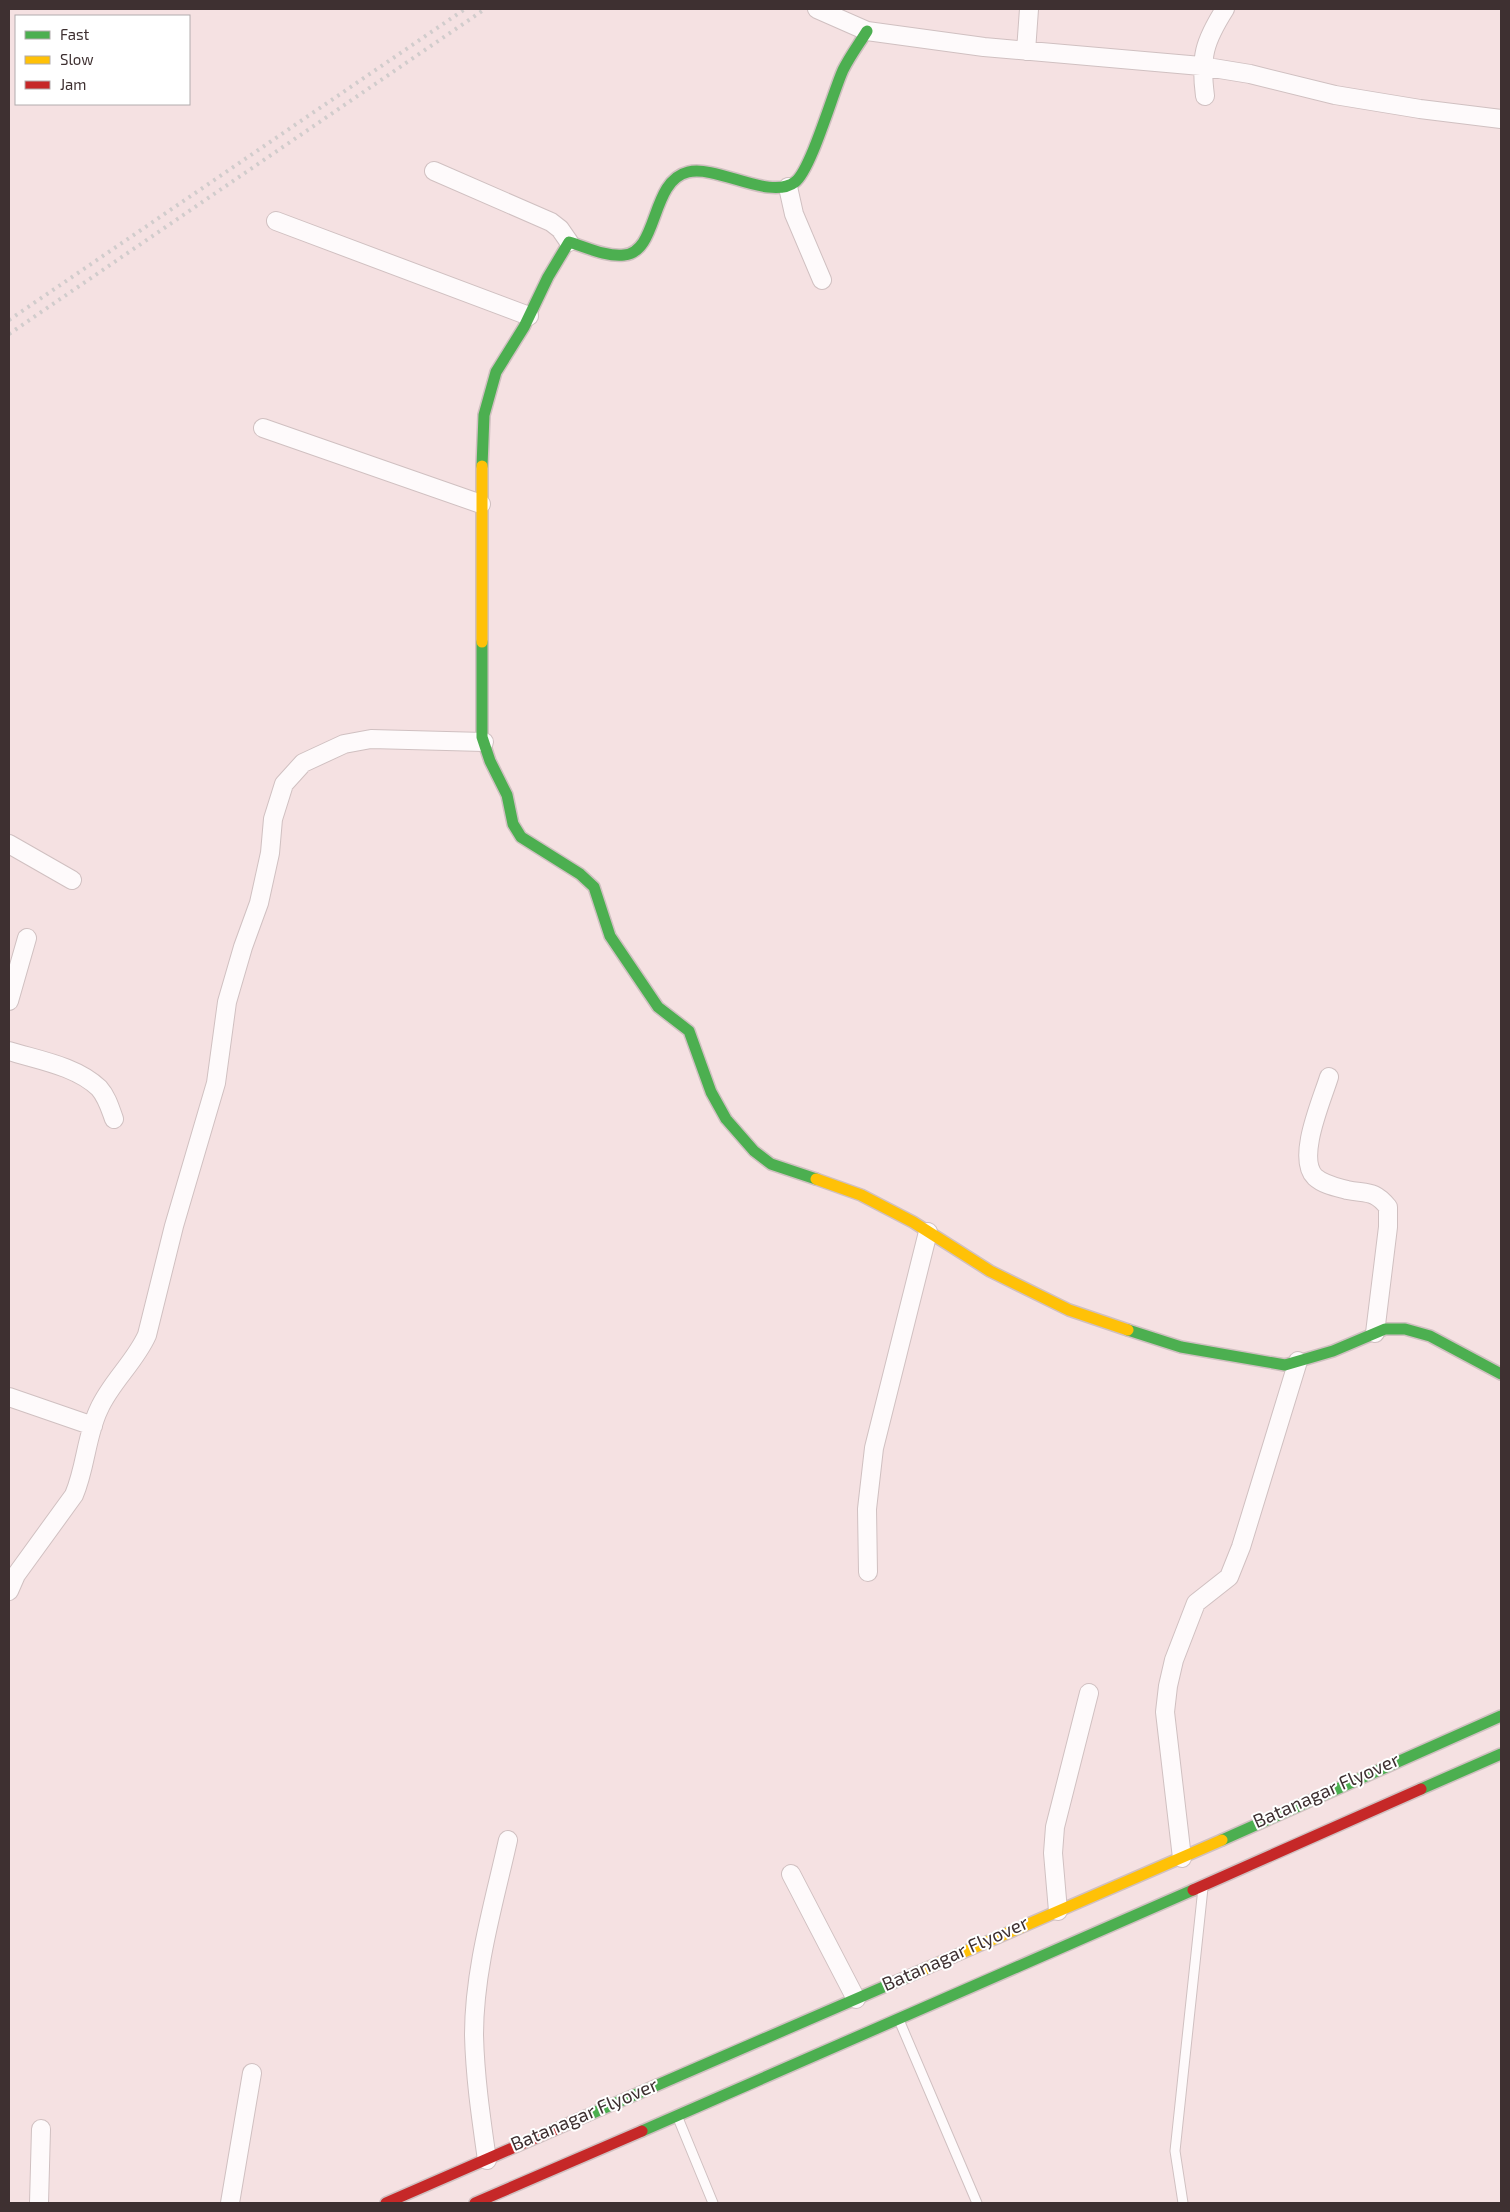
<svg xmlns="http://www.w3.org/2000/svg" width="1510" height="2212" viewBox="0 0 1510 2212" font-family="'Exo 2',sans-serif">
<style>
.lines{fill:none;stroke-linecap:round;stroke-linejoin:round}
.lane-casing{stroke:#d0c0c1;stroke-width:11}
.street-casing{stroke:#d0c0c1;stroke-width:20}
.fast-casing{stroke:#d0c0c1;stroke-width:14}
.slow-casing{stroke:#d0c0c1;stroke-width:14}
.jam-casing{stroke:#d0c0c1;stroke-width:14}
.lane{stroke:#fefafb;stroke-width:9}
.street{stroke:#fefafb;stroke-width:18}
.fast{stroke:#4caf50;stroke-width:11}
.slow{stroke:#ffc107;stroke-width:11}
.jam{stroke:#c62828;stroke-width:11}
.rail{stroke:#d1cccc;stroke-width:4;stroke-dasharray:2.5 5;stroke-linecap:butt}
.labels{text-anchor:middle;stroke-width:4;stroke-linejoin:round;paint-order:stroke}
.street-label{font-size:19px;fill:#3e3031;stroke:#fff}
</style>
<rect width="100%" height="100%" fill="#f5e1e2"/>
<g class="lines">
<defs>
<path id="lane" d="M899 2020 977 2203
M678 2118 713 2203
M1183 2203 1175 2151 1203 1888"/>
<path id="street" d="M817 9 867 31 984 47 1201 66 1250 74 1335 95 1420 109 1501 119
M1026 51 1029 9
M1205 96C1200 57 1204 42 1225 9
M434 171 551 222 560 229 569 242
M788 187 794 214 822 280
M276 221 529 316
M263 428 481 504
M9 844 72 880
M9 1001 27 938
M9 1051C38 1060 76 1066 99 1088 107 1097 110 1108 114 1119
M1329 1077C1322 1100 1296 1158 1315 1177 1324 1185 1336 1187 1347 1190 1368 1194 1374 1190 1388 1207V1227L1375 1333
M9 1397 93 1426
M868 1572 867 1509 874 1448 928 1232
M9 1591 16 1575 74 1495C86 1467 86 1436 99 1409 111 1382 135 1362 147 1335L174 1226 216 1083 227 1002 243 947 259 903 270 853 273 819 284 784 303 763 344 744 371 739 484 742
M1182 1858 1165 1712 1168 1686 1174 1660 1196 1603 1229 1577 1241 1547 1298 1361
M791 1874 856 1999
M1058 1911 1053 1853 1055 1827 1089 1693
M487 2160C481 2118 475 2077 474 2035 474 1969 494 1903 508 1840
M39 2203 41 2129
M230 2203 252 2073"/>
<path id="fast" d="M482 466 484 415 496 372 524 327 548 277 569 242C586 247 606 257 624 255 659 252 650 181 688 172 718 165 770 201 795 182 811 170 833 92 843 70 850 56 859 44 867 31
M482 642V737L490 761 507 795 513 824 521 837 580 874 594 887 610 936 658 1007 689 1031 711 1092 726 1119 754 1151 771 1164 816 1179
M1128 1330 1181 1347 1285 1365 1333 1351 1385 1329H1405L1430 1336 1501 1374
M1421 1789 1501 1754
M1222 1840 1501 1716
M586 2116 925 1969
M642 2131 1193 1890"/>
<path id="slow" d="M482 642V466
M816 1179 861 1195 913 1222 990 1271 1069 1310 1128 1330
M925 1969 1222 1840"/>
<path id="jam" d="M1193 1890 1421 1789
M386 2203 586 2116
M475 2203 642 2131"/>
</defs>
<use href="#lane" class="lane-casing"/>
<use href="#street" class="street-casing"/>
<use href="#fast" class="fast-casing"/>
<use href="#slow" class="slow-casing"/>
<use href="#jam" class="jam-casing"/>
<use href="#lane" class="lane"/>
<use href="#street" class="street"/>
<use href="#fast" class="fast"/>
<use href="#slow" class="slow"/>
<use href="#jam" class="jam"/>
<path class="rail" d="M9 320 465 9
M9 334 485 9"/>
</g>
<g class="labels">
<g class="street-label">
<text transform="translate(1326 1790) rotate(-24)" y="7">Batanagar Flyover</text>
<text transform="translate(955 1953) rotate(-24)" y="7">Batanagar Flyover</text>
<text transform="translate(584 2114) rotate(-23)" y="7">Batanagar Flyover</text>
</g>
</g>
<rect width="1510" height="2212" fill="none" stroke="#3e3031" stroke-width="20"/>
<rect x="15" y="15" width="175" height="90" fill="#ffffff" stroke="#b2acad"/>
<rect x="25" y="31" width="25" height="8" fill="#4caf50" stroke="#b2acad"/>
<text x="60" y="40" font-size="15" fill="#3e3031">Fast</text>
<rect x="25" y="56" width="25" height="8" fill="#ffc107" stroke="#b2acad"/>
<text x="60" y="65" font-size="15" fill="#3e3031">Slow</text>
<rect x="25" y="81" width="25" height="8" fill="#c62828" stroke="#b2acad"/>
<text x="60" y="90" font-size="15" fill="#3e3031">Jam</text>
</svg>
